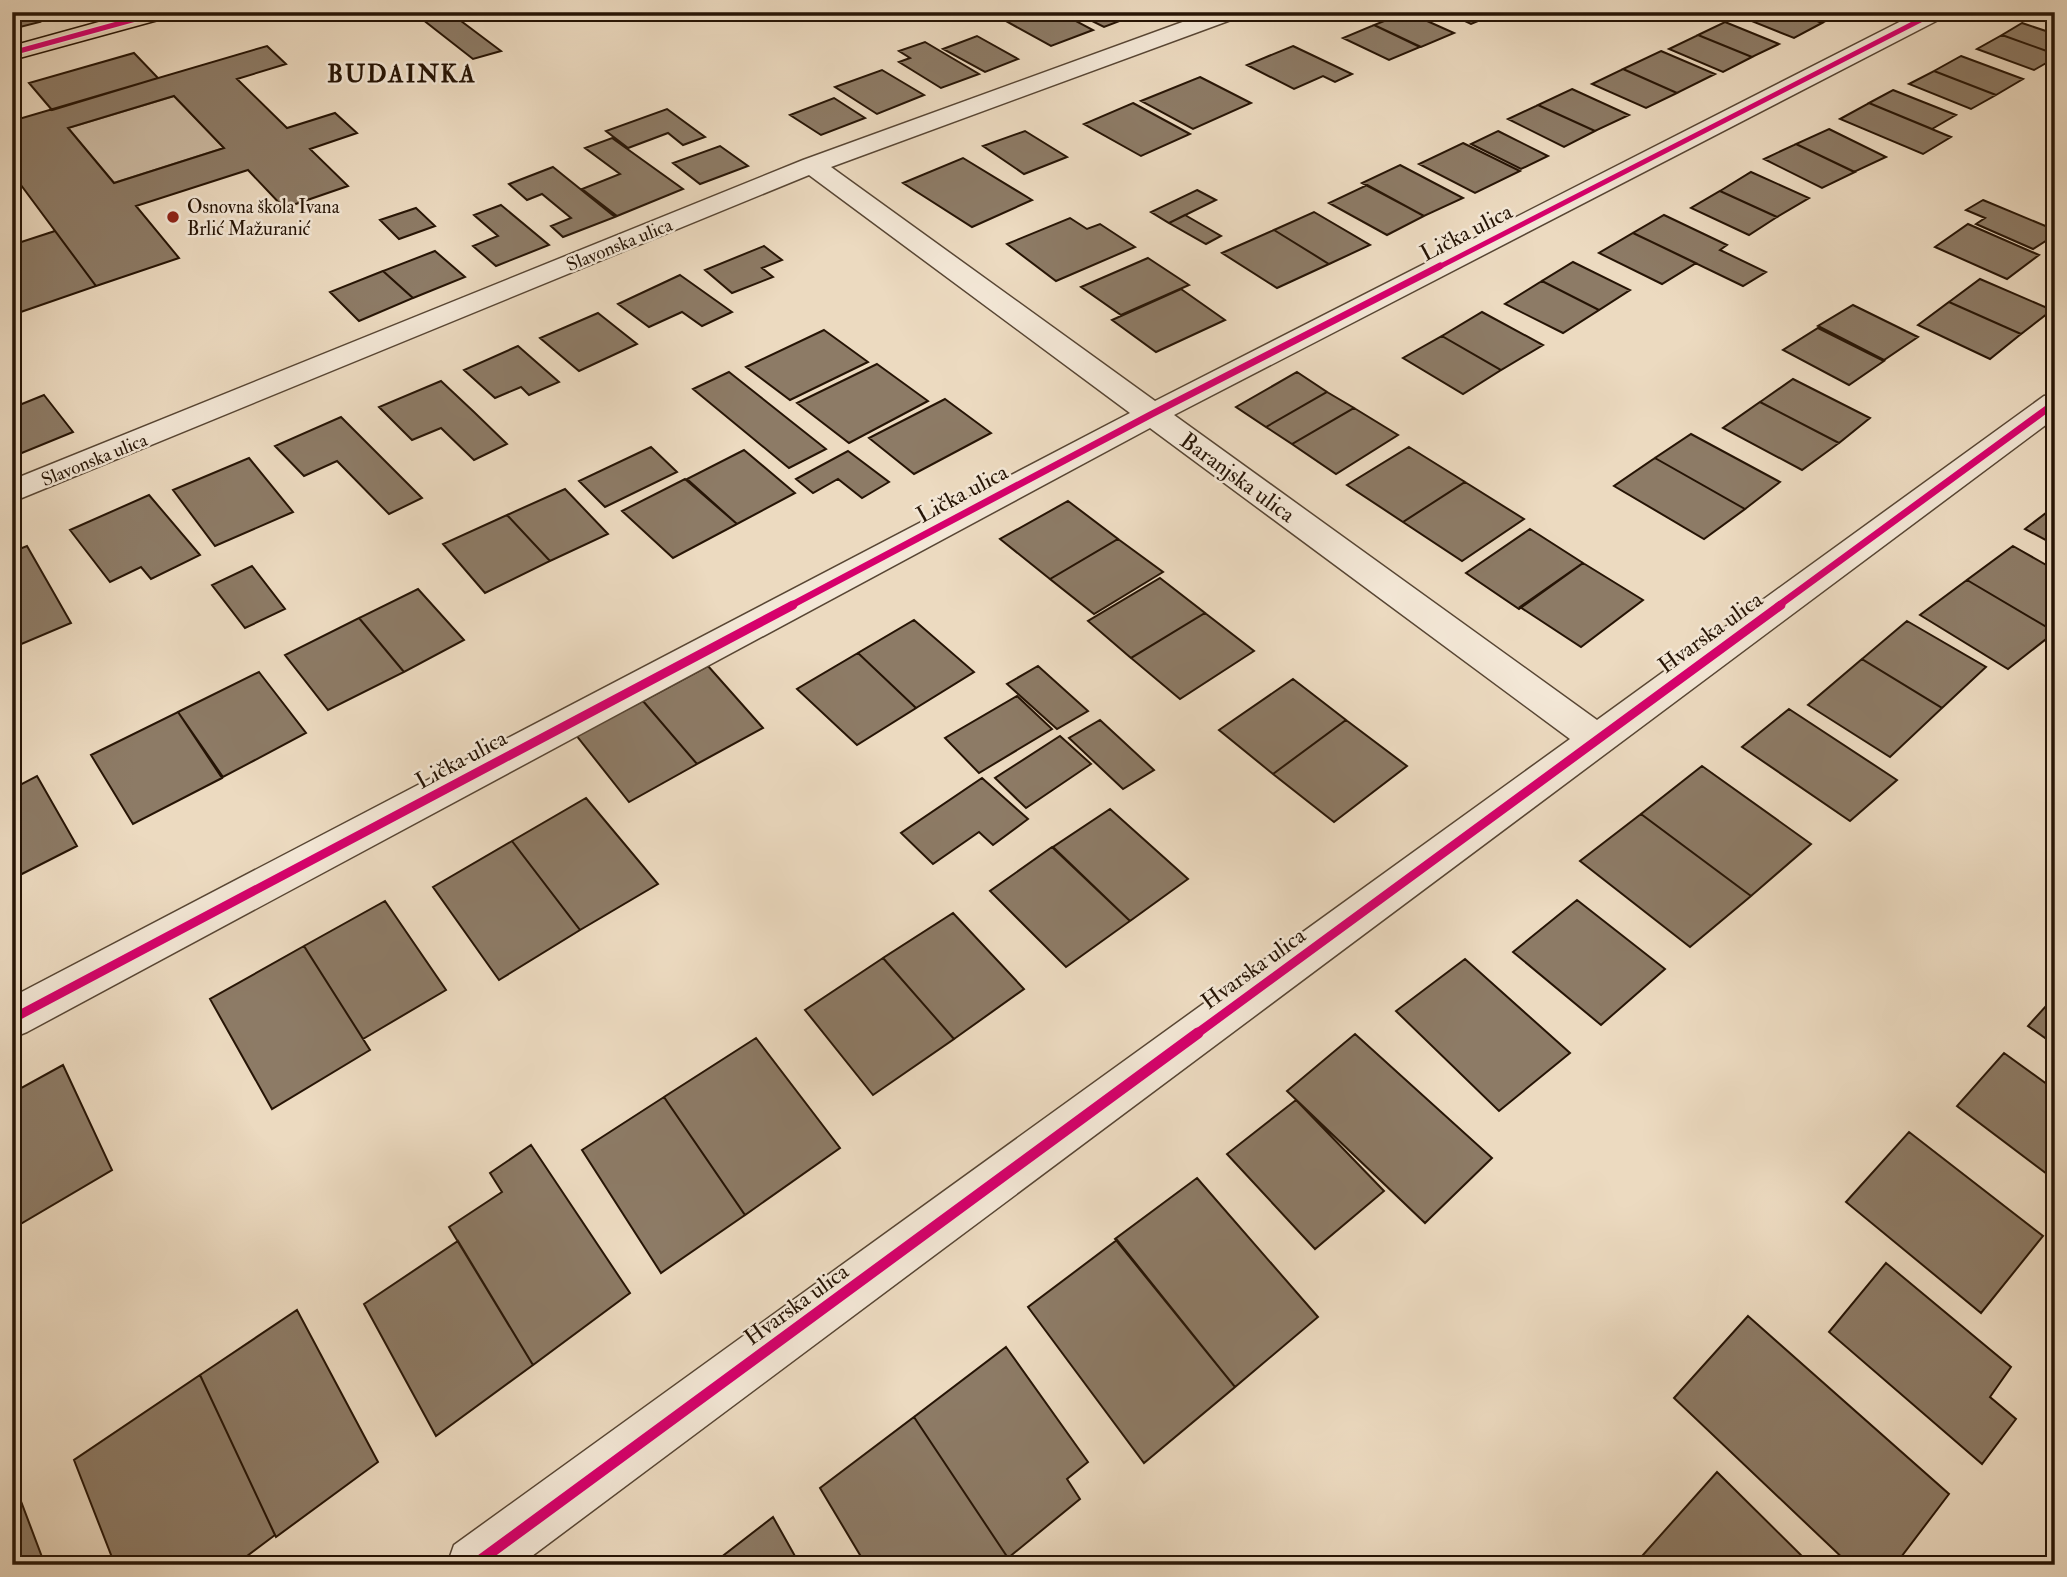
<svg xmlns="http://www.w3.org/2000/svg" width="2067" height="1577" viewBox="0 0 2067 1577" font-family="'IM FELL Double Pica',serif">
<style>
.green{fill:#cab8a0;stroke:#786652;stroke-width:2}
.building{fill:#8d7b66;stroke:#261405;stroke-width:2;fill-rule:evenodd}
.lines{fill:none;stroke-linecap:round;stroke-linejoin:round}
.minor-casing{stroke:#584634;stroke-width:3}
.major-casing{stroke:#261405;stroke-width:3}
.minor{fill:#f3e7d6;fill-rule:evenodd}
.major{fill:#ecdac0;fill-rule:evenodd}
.cycleway-far3-casing{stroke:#f3e7d6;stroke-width:8}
.cycleway-far2-casing{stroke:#f3e7d6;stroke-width:10}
.cycleway-far1-casing{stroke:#f3e7d6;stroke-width:13}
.cycleway-casing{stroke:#f3e7d6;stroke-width:16}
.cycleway-far3{stroke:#d6006c;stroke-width:5}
.cycleway-far2{stroke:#d6006c;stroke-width:7}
.cycleway-far1{stroke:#d6006c;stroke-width:9}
.cycleway{stroke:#d6006c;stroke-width:11}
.poi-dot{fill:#8f2418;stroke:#f3e7d6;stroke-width:2.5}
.labels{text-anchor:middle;stroke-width:5;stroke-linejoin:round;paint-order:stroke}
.far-poi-label{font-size:19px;fill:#261405;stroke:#f3e7d6;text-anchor:start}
.far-street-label{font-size:19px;fill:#261405;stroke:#f3e7d6}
.street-label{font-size:23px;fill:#261405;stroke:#f3e7d6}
.far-district-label{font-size:24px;font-weight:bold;letter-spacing:2px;fill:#261405;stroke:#f3e7d6}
</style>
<rect width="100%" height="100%" fill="#ecdac0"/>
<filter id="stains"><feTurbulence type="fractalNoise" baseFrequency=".00286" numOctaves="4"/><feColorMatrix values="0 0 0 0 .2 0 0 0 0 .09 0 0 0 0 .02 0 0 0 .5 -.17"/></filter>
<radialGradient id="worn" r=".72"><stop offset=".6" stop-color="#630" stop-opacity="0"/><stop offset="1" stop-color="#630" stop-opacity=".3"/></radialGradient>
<path class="green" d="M174 96 224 148 114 183 68 128Z"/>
<path class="building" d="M12 12H33L40 22 12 29Z
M413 12H449L501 51 473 59Z
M1026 12H1059L1093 30 1051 46 1004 20Z
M1074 12H1143L1104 27Z
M1407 12 1454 33 1421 47 1374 25Z
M1446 12H1500L1471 24Z
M1756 12H1795L1822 23 1794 38 1744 18Z
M1795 12H1842L1822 23Z
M1725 22 1779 44 1752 57 1698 35Z
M2022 23 2055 34V54L2002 35Z
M1374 25 1420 47 1389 60 1343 38Z
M1698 35 1752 57 1723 72 1669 49Z
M2002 35 2055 54V58L2034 70 1977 49Z
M977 36 1018 59 985 72 943 49Z
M925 42 979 74 941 88 899 62 910 58 899 51Z
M267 46 286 64 237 79 287 128 335 113 357 133 310 149 348 186 284 208 248 170 136 206 179 258 96 286 12 173V121ZM174 96 224 148 114 183 68 128Z
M1293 46 1352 74 1335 82 1323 76 1294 89 1247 65Z
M1661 51 1715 74 1677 93 1623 69Z
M134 53 158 78 52 110 29 83Z
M1961 56 2023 79 1996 95 1934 71Z
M1623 69 1677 93 1646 108 1592 84Z
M882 70 924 95 877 114 835 87Z
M1934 71 1996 95 1971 109 1909 84Z
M1200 77 1251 103 1193 129 1141 101Z
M1572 89 1629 115 1595 131 1538 105Z
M1893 90 1956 115 1932 129 1869 103Z
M834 98 865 118 821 135 790 115Z
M1133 103 1190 134 1141 156 1084 124Z
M1869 103 1951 137 1923 154 1840 119Z
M1538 105 1595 131 1564 147 1508 119Z
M667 109 705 137 683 145 668 133 628 148 606 131Z
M1829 129 1886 157 1854 172 1796 144Z
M1025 131 1067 157 1024 174 983 146Z
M1498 131 1548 156 1521 169 1471 144Z
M612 138 683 189 617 216 582 189 620 174 585 148Z
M1463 143 1520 171 1475 193 1419 164Z
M1796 144 1855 172 1822 188 1764 159Z
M720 146 748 166 700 184 673 163Z
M963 158 1032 200 972 227 903 183Z
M1400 165 1463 198 1424 216 1362 183Z
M553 167 615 217 563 237 551 226 571 218 542 194 527 200 509 184Z
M1751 172 1809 198 1777 217 1720 191Z
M1367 185 1424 216 1387 235 1329 203Z
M1197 190 1216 200 1169 223 1151 212Z
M1720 191 1777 217 1749 235 1691 208Z
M1983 200 2055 230V235L2033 249 1976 224 1985 218 1966 210Z
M501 205 549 245 496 266 473 246 498 236 474 215Z
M416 208 435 226 399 239 380 220Z
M1314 212 1370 245 1329 264 1274 230Z
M1185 215 1221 236 1206 244 1169 223Z
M1664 215 1727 245 1720 250 1766 272 1743 286 1633 233Z
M1070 218 1087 229 1100 224 1135 247 1056 281 1007 244Z
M1968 224 2039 255 2007 279 1935 247Z
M1274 230 1329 264 1277 288 1222 253Z
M55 231 96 286 12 315V245Z
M1633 233 1696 263 1662 284 1599 253Z
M764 246 782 260 762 268 773 277 732 293 705 270Z
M435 251 465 277 413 298 383 271Z
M1148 258 1189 285 1121 315 1081 287Z
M1573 262 1630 290 1599 310 1542 281Z
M383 271 413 298 359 321 330 292Z
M680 275 732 312 702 326 682 312 649 327 618 304Z
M1980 279 2052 310 2021 334 1949 302Z
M1542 281 1599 310 1563 333 1505 304Z
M1181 289 1225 320 1156 352 1112 320Z
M1949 302 2021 334 1990 359 1918 325Z
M1853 305 1918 337 1884 360 1818 326Z
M1482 312 1543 345 1501 370 1442 336Z
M598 313 637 344 579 371 540 338Z
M1818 328 1884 361 1849 385 1783 350Z
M824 330 868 362 790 400 746 367Z
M1442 336 1501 370 1463 394 1403 358Z
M518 346 559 382 529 395 521 387 495 398 464 370Z
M877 364 928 401 849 443 797 403Z
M729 372 826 449 789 468 693 389Z
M1297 372 1327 392 1266 427 1236 407Z
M1793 379 1870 418 1839 443 1760 402Z
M441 381 474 412 507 444 474 460 441 428 412 440 379 407Z
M1327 392 1354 408 1292 444 1266 427Z
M44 395 73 432 12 457V408Z
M945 399 991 433 914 474 869 438Z
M1760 402 1839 443 1802 470 1723 428Z
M1354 408 1398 435 1336 474 1292 444Z
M341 417 422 498 389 514 337 461 304 476 275 446Z
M1691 434 1780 482 1745 509 1655 458Z
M651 447 677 472 605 507 579 481Z
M1409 447 1465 482 1403 522 1347 485Z
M744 450 795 493 737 524 687 479Z
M848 451 889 482 862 498 838 479 813 493 796 479Z
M249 458 293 512 215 546 173 490Z
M1655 458 1745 509 1704 539 1614 486Z
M685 479 737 524 673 558 622 511Z
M1465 482 1524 519 1462 561 1403 522Z
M565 489 608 534 550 561 507 515Z
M149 495 200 555 151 579 141 567 110 582 70 530Z
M1068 501 1118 539 1050 579 1000 539Z
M2055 506V545L2025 529Z
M507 515 550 561 485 593 443 544Z
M1530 529 1583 563 1519 609 1466 573Z
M1118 539 1163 572 1094 614 1050 579Z
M27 546 71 623 12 648V552Z
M2013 546 2055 570V632L1967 580Z
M1583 563 1643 600 1581 647 1520 607Z
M252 566 285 609 245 628 212 585Z
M1160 578 1205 613 1131 658 1088 621Z
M1967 580 2055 632 2008 669 1920 615Z
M418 589 464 640 404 672 359 618Z
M1205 613 1254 651 1180 699 1131 658Z
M359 618 404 672 328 710 285 655Z
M914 620 974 672 916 708 858 653Z
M1907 621 1986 667 1942 708 1862 659Z
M858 653 916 708 857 745 797 689Z
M1862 659 1942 708 1890 757 1808 705Z
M708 666 763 728 697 764 643 701Z
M1038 666 1088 711 1057 729 1007 684Z
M259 672 306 733 223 777 178 712Z
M1293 679 1346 720 1273 774 1219 730Z
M1017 696 1052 729 979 773 945 738Z
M643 701 697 764 629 802 576 735Z
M1789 709 1897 780 1850 821 1742 747Z
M178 712 222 778 133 824 91 755Z
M1100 720 1154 770 1123 789 1069 738Z
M1346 720 1407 766 1334 822 1273 774Z
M1060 736 1091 764 1026 808 995 778Z
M1702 766 1811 844 1751 896 1641 814Z
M37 776 77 846 12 879V789Z
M982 778 1028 819 993 845 979 832 933 864 901 833Z
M586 798 658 884 580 930 512 841Z
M1110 809 1188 879 1130 921 1053 847Z
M1641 814 1751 896 1690 947 1580 861Z
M512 841 580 930 499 980 433 887Z
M1052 847 1130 921 1066 967 990 891Z
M1577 900 1665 969 1601 1025 1513 952Z
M385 901 446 990 363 1039 304 946Z
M953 913 1024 989 954 1039 883 958Z
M304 946 370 1050 272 1109 210 999Z
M883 958 954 1039 873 1095 805 1010Z
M1465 959 1570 1053 1499 1111 1396 1011Z
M2055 996V1045L2028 1026Z
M1355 1034 1492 1158 1425 1223 1287 1091Z
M756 1038 840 1148 745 1215 664 1097Z
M2004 1053 2055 1090V1180L1957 1106Z
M63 1065 112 1170 12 1229V1093Z
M664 1097 745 1215 661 1273 582 1150Z
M1296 1100 1384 1191 1315 1249 1227 1154Z
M1909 1132 2043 1236 1981 1313 1846 1202Z
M531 1145 630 1293 533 1365 449 1227 502 1192 490 1173Z
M1197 1178 1318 1317 1235 1387 1115 1239Z
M1117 1240 1235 1387 1144 1463 1028 1307Z
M458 1241 533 1365 436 1436 364 1304Z
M1886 1263 2011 1367 1990 1397 2016 1419 1982 1464 1829 1332Z
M297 1310 378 1462 276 1537 200 1375Z
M1748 1316 1949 1494 1895 1565H1850L1674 1398Z
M1006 1347 1088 1462 1067 1479 1080 1499 1008 1558 914 1417Z
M200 1375 275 1535 235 1565H115L74 1460Z
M914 1417 1008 1558 1000 1565H866L820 1488Z
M1717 1472 1811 1565H1634Z
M16 1488 45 1565H12V1491Z
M773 1517 800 1565H711Z"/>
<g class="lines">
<defs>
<path id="minor" d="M1210 12H1242L1239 17 831 167 1155 401 1919 12H1947L1944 17 1174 415 1597 720 2044 396 2055 394V418L520 1565H447L454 1545 1570 739 1150 428 27 1032 12 1038V997L1130 413 809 175 12 502V480L803 160Z"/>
<path id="major" d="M135 12H172L169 17 12 60V46Z"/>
</defs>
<use href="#minor" class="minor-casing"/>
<use href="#major" class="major-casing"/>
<use href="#minor" class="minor"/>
<use href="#major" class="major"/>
<defs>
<path id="cycleway-far3" d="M12 53 161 12
M1437 268 1936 12"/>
<path id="cycleway-far2" d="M790 606 1152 414 1440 266
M1778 606 2055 403"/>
<path id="cycleway-far1" d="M12 1019 793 605
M1195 1035 1781 605"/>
<path id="cycleway" d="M474 1565 1198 1033"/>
</defs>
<use href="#cycleway-far3" class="cycleway-far3-casing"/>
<use href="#cycleway-far2" class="cycleway-far2-casing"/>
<use href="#cycleway-far1" class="cycleway-far1-casing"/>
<use href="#cycleway" class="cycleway-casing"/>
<use href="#cycleway-far3" class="cycleway-far3"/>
<use href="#cycleway-far2" class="cycleway-far2"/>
<use href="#cycleway-far1" class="cycleway-far1"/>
<use href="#cycleway" class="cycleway"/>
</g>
<circle class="poi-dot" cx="173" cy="217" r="7"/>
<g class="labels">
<g class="far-poi-label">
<text x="187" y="213">Osnovna škola Ivana<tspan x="187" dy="22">Brlić Mažuranić</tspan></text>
</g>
<g class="far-street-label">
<text transform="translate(619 244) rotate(-22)" y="7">Slavonska ulica</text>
<text transform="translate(94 459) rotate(-22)" y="7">Slavonska ulica</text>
</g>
<g class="street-label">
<text transform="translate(1466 232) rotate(-27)" y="8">Lička ulica</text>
<text transform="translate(1238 477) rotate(36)" y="8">Baranjska ulica</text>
<text transform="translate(962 493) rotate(-28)" y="8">Lička ulica</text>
<text transform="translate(1710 632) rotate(-36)" y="8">Hvarska ulica</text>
<text transform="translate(461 759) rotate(-28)" y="8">Lička ulica</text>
<text transform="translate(1253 968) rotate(-36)" y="8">Hvarska ulica</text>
<text transform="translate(796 1304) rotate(-36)" y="8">Hvarska ulica</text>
</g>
<g class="far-district-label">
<text x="402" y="82">BUDAINKA</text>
</g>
</g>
<rect width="2067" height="1577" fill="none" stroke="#ecdac0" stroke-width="42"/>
<rect x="14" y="14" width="2039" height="1549" fill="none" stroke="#261405" stroke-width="3.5"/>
<rect x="21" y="21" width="2025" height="1535" fill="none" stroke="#261405" stroke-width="2"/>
<rect width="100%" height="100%" filter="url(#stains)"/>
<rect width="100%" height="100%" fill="url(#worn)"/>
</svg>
